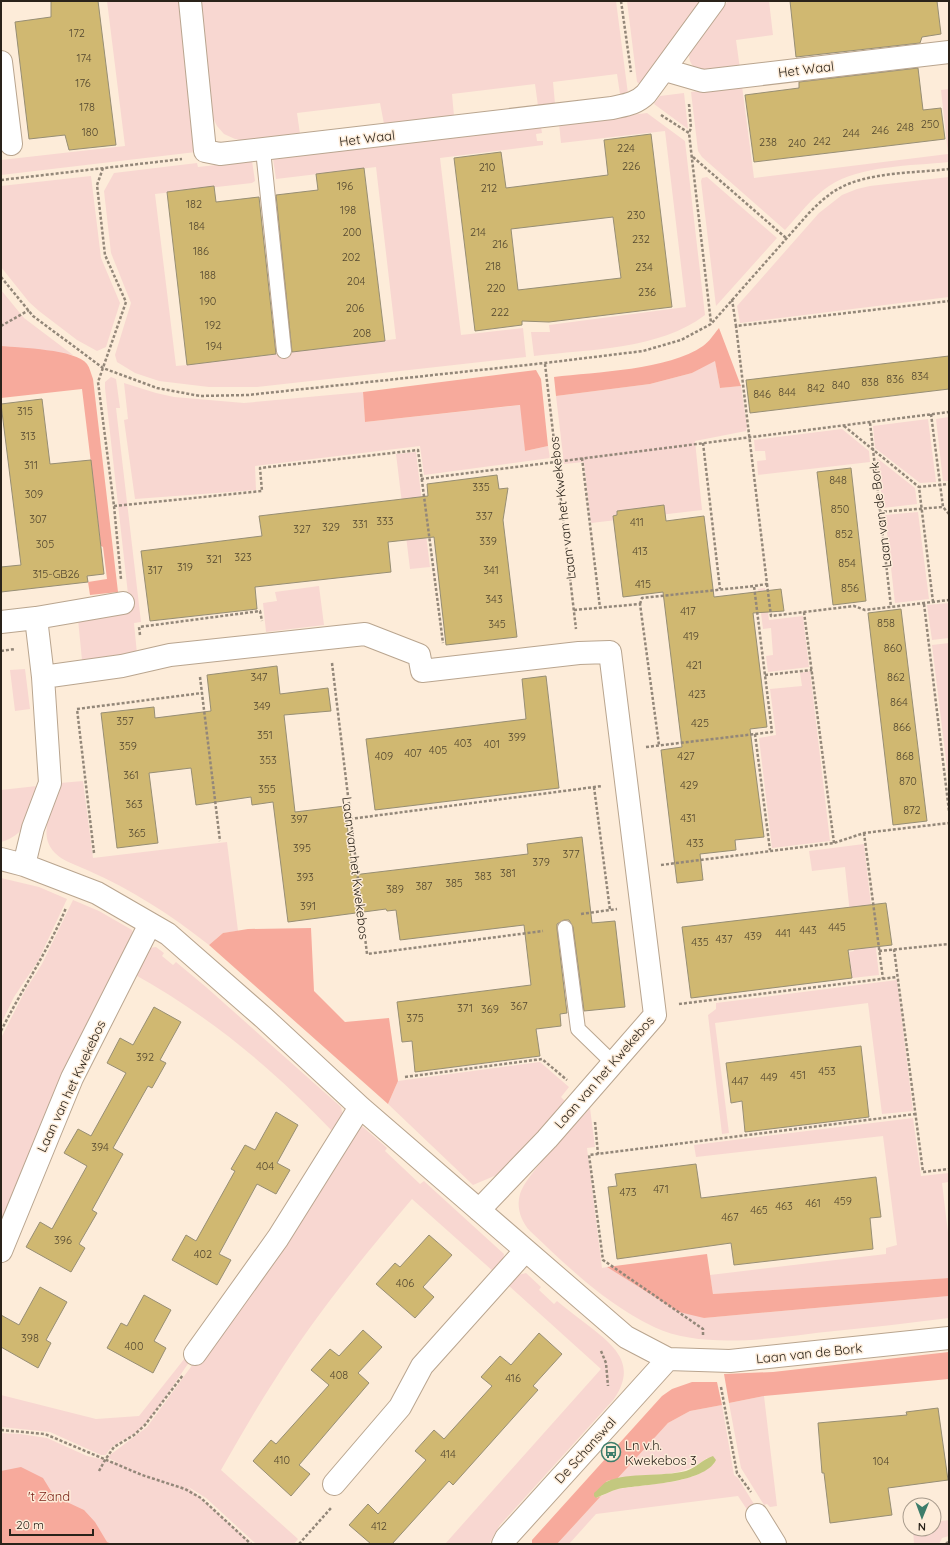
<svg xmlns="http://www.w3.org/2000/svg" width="950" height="1545" viewBox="0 0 950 1545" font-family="Quicksand,sans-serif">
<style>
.green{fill:#f8d7d1}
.forest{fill:#f7aa9c}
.water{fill:#c3c87f}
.building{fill:#d0b871;stroke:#978e74;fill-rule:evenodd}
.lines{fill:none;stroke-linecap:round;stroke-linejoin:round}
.service-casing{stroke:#b9a58f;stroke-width:16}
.minor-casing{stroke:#b9a58f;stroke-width:24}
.path{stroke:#938779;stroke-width:2.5;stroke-dasharray:3 2;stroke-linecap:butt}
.service{stroke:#fff;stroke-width:14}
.minor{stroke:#fff;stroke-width:22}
.labels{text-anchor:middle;stroke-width:3;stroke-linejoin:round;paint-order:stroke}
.number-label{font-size:11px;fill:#544830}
.street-label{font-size:13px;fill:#2a231a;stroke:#fdecd9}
.poi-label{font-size:13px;fill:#2a231a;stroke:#fdecd9;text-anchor:start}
.park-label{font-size:13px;fill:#781f15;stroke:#fdecd9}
</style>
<rect width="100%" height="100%" fill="#fdecd9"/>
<path class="green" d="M107 1H180L196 152 1 175V160L125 146Z
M201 1H616L628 94 621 96 620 94 617 74 553 82 555 104 538 106 535 84 452 94 454 116 384 124 380 103 297 113 300 134 246 141 235 139 224 134 217 126 213 118Z
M627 1H702L641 85 637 82Z
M728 1H769L773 35 736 40 740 69C725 71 690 80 689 55Z
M742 86 754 178 948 154 941 90 949 89V162C911 166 861 165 829 186 812 197 799 215 785 230L702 157 698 151 691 92Z
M684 93 688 129 654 104 660 96Z
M647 113 685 141 705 315C659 350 590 349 534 356L531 332H550L549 325 686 307 665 131 561 143 559 124Z
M541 127 542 133 536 134 537 141H543V145L440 158 461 335 523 328 526 357 257 387H209L159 381 135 373 117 362 115 355 131 303 111 253 104 191 114 173 197 163 198 167 252 161 255 181 252 183 155 194 176 366 187 365 396 339 376 167 276 179 273 159Z
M91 176 101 258 120 303 106 347 97 351 77 340 39 311 29 302 1 267V186Z
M707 177 777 238 716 306 701 181 702 178Z
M949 177V297L740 323 737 306 819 213 842 195 857 189 870 186Z
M1 290 24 318 73 355 1 346Z
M715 360 720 388 741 386 747 426 746 431 695 441 702 510 591 523 584 462 564 464 556 396 650 384 692 373Z
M111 377 116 379 120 408H116L141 622 134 623 137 654 82 660 78 619 130 612 105 388V382Z
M124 383 156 393 174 397 244 403 363 392 365 422 521 405 525 451 548 446 550 458 424 475 420 446 255 466 256 490 135 499 124 420 128 419Z
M949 417V481H943L936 419Z
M928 419 936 482 920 483 875 448 873 426Z
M842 429 869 451 870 462 758 475 757 461 766 460 765 451H755L754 440Z
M416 452 430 567 410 569 396 454Z
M877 458 915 488 917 504 883 508Z
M918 512 929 599 895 603 885 515Z
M319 586 324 625 266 632 263 603 277 601 275 592Z
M765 588 769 620 803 616 809 667 768 672 766 656 773 655 771 628 763 629 758 589Z
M949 603V638L932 640 927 605Z
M949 643V785L932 645Z
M25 669 30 709 15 711 10 670Z
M810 671 830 841 772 848 759 738 776 735 770 689 802 686 800 673Z
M83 781 93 858 227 842 238 931 223 933 209 945C171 915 131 889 87 870 72 863 54 859 48 842 42 824 55 800 60 783Z
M37 786 26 824C20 833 12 839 1 842V790Z
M864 844 879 975 852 978 849 952 854 951 845 867 812 871 809 851Z
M1 878 39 887 67 899 38 961 14 997 1 1024Z
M73 900 99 911 132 930 133 935 1 1233V1038L26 989 42 964Z
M156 947 164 953 162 956 173 965 176 962 206 987 341 1107 343 1117 334 1133C272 1068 211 1017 132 973L149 948Z
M897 980 913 1111 882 1114 868 1003 715 1023 729 1133 722 1134 708 1015 716 1009V1003Z
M540 1062 569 1087 561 1097 568 1104 499 1174 473 1185 388 1104 398 1081Z
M590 1108 595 1147 587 1148 602 1268 607 1267 704 1318 949 1296V1318C908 1323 867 1328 825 1332 774 1338 702 1350 654 1327 606 1304 568 1267 530 1231 521 1221 516 1207 520 1194 526 1174 574 1127 590 1108Z
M913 1118 921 1176 949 1173V1182L942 1183 949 1241V1278L713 1294 710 1275 886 1254V1248L897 1245 883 1136 696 1157 694 1145Z
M362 1126 387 1148 385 1151 420 1184 424 1181 426 1183 504 1254 503 1260 494 1272 412 1199C363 1257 314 1317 274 1381 255 1410 238 1441 221 1470L298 1539 294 1544H256L206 1498 187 1486 253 1544H1V1433L20 1434 47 1438 87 1456 119 1463 108 1458 110 1455 147 1427 193 1364 357 1127Z
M526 1273 541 1287 539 1290 554 1304 557 1301C567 1309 578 1318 589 1326 616 1347 637 1365 614 1399L500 1525 489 1544H445L601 1369 508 1285 518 1275Z
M185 1358 190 1361C174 1383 159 1410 140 1429 130 1439 113 1441 106 1455H101L50 1432 1 1427V1395L96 1419 139 1416Z
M764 1396 777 1506 770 1507 767 1504 764 1505 741 1468 729 1403Z
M722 1405 734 1475 738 1478 757 1509 750 1514 738 1496 596 1514 569 1544H557L601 1496 617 1489 677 1481 697 1475 714 1464 707 1458C678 1481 650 1471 617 1479L668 1423 690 1411Z
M949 1520V1536L942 1538 939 1544H914L913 1529H934V1522Z"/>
<path class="forest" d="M719 328 741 386 720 388 715 361 692 373 650 384 556 396 554 377C595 372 669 370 703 346 709 342 714 334 719 328Z
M1 346C20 348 76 349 87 364 90 368 91 374 93 379L118 592 90 595 88 582 107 579 103 547 101 546 82 389 1 398Z
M536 370 541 379 548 446 525 451 520 405 365 422 363 392Z
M311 928 314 991 345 1022 389 1018 398 1081 388 1104 209 945 223 933 248 929Z
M707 1254 713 1294 949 1278V1296L704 1318 679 1312 607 1267Z
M949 1352V1379L764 1396 729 1403 724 1374 773 1372Z
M692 1382H717L722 1405 690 1411 668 1423 617 1479 607 1481 596 1498 601 1496 557 1544H532V1540L662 1396 672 1389Z
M21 1467 43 1478 54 1496 84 1510 95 1522 107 1542 112 1544H1V1471Z"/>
<path class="water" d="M713 1456 716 1460C704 1484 642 1484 618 1489 611 1491 603 1495 596 1498L594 1496V1493C598 1490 603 1483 608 1481 629 1472 662 1477 686 1471 696 1468 703 1459 713 1456Z"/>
<path class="building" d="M51 1H98L116 145 69 150 65 135 29 139 15 22 51 17Z
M790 1H937L941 34 922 37 920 43 796 57Z
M918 68 923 110 941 108 945 139 754 162 745 95 799 88V82Z
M651 134 672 307 549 322 522 321V325L475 331 454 158 501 152 506 188 608 175 604 140ZM613 217 621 278 518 290 511 229Z
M364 168 385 341 292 352 276 195 318 190 316 174Z
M214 186 216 202 259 197 276 354 187 365 167 192Z
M949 356V389L750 413 746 380Z
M42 399 50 464 91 460 104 574 87 576 88 582 1 592V567L21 565 1 404Z
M851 468 866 601 833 605 817 472Z
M497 475 499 489 508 488 503 520 517 637 446 645 434 537 388 542 391 572 255 587 257 609 150 621 141 551 262 536 259 516 428 496 427 484Z
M664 505 666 521 704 516 714 597 781 589 784 611 753 613 767 727 750 729 764 837 735 840 736 850 700 854 703 880 677 883 661 750 682 747 663 592 623 597 613 516 617 515V511Z
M901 609 927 821 893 825 868 613Z
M277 666 280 694 328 688 331 711 284 715 295 812 345 806 353 875 528 854 527 844 582 837 592 923 615 921 625 1007 584 1011 573 927 569 920H564L557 924V929L567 1013 560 1014 561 1026 536 1029 540 1056 415 1072 412 1041 402 1042 397 1002 531 985 524 925 400 940 396 910 387 911 386 909 288 922 273 802 252 805 251 797 196 805 191 768 149 773 158 843 117 848 101 713 154 707 155 718 211 711 207 675Z
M546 676 559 788 375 810 366 739 526 719 522 679Z
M886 903 892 945 848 950 852 978 691 998 682 927Z
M154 1007 181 1022 160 1060 166 1063 152 1088 148 1086 113 1148 123 1154 92 1210 97 1213 79 1244 85 1248 71 1272 26 1247 40 1222 52 1229 87 1166 64 1153 78 1129 91 1136 126 1073 107 1063 120 1038 133 1045Z
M861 1046 869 1117 745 1132 742 1101 731 1103 726 1063Z
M276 1112 298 1125 277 1163 290 1170 276 1194 257 1184 219 1254 231 1260 217 1285 172 1260 186 1235 196 1241 235 1171 231 1169 245 1145 255 1150Z
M696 1164 701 1198 876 1177 881 1217 870 1218 873 1249 734 1265 731 1243 617 1259 608 1187 617 1186 615 1174Z
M429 1235 452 1255 423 1287 434 1297 415 1318 376 1284 395 1263 400 1267Z
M40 1287 67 1302 46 1340 51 1343 38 1368 1 1347V1315L19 1325Z
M144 1295 171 1310 154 1341 166 1348 153 1373 107 1348 121 1323 127 1326Z
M363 1330 382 1347 358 1373 369 1383 299 1465 310 1474 291 1496 253 1461 271 1440 276 1444 329 1385 311 1370 330 1349 339 1356Z
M539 1333 562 1354 533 1386 538 1390 453 1485 449 1481 392 1544H371L349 1525 368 1504 378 1514 426 1460 415 1451 434 1430 444 1439 492 1386 481 1377 500 1356 511 1365Z
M938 1408 948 1480 888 1488 892 1515 830 1523 824 1473H822L818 1423 907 1415 906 1412Z"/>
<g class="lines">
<defs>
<path id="service" d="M263 150 284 351
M565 928 578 1029 613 1063"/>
<path id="minor" d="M190 1 205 151 220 154 612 108C625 105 636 104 646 94L714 1
M1 62 11 144
M665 70 703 81 949 52
M36 618 123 603
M1 622 36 618 43 677 122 666 170 655 365 634 419 655 422 671 579 653 610 652 655 1015 547 1139 479 1210
M1 859 24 865 97 893 168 934 264 1018 360 1107 626 1337 668 1359 730 1361 949 1338
M24 865 33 828 50 783 43 677
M1 1251 72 1078 150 924
M195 1354 278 1238 360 1107
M334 1484 400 1407 422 1366 525 1251
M757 1515 775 1544
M503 1544 506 1538 668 1359"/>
</defs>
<use href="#service" class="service-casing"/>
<use href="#minor" class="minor-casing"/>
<path class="path" d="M621 1 631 72
M689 104 691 128 689 133
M661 115 689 133 711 323
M693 157 786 238
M103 168 97 185 105 255 126 302 98 382 114 506 121 579
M1 180 182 159
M1 277 33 316 103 368 157 388 200 396 248 395 545 363 643 351 681 340 711 324 809 213C818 204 827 195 838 189 867 172 915 173 949 169
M732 299 736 326 949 301
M1 326 29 310
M545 364 576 629
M931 414 943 507 949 514
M870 423 891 607
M844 426 919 487
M703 443 720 589
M582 458 600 608
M421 479 949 412
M114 506 262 491 260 468 418 450 443 643
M879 512 943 507
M767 584 771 616 854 606 865 610 949 600
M933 602 919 487 949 484
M640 604 642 598 754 586
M924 604 949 811
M574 610 640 604 659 745
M804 612 834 843
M140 635 139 627 260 611 262 621
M1 651 15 649
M332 663 367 954 543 931
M765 675 812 670
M200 677 220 841
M755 734 770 850
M646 747 772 732 754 586 767 584 736 326
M594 787 610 910
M350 819 602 786
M864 833 883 979
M94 853 77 709 202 693
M661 865 834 843 864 833 949 823
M581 914 617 909
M894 949 923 1172 949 1169
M879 951 949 944
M679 1004 897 977
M1 1031C22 989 48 951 66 908
M405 1077 542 1059 567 1080
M595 1122 598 1154
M703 1335V1329L603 1260 589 1155 915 1114
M601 1351 606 1363 608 1386
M721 1387 737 1473 751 1492
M1 1430 45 1434 142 1475 185 1489 201 1498 251 1544
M99 1471 105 1460 114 1447 134 1435 145 1425 183 1375
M299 1544 331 1508
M946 1544 949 1541"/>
<use href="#service" class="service"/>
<use href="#minor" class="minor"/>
</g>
<defs>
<symbol id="bus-ring" viewBox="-11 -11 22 22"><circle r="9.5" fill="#fdecd9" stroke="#3d7d6b" stroke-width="1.5"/><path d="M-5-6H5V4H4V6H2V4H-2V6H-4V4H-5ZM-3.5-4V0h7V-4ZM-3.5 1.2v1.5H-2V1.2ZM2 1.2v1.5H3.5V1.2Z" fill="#3d7d6b"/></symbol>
</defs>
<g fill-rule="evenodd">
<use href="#bus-ring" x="600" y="1441" width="22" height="22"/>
</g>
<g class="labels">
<g class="number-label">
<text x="77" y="37">172</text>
<text x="84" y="62">174</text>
<text x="83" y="87">176</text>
<text x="87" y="111">178</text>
<text x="930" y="128">250</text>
<text x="905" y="131">248</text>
<text x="880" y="134">246</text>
<text x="90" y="136">180</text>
<text x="851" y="137">244</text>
<text x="822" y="145">242</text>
<text x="768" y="146">238</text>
<text x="797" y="147">240</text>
<text x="626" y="152">224</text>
<text x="631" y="170">226</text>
<text x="487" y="171">210</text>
<text x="345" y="190">196</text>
<text x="489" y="192">212</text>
<text x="194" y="208">182</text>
<text x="348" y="214">198</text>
<text x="636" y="219">230</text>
<text x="197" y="230">184</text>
<text x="352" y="236">200</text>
<text x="478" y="236">214</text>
<text x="641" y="243">232</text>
<text x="500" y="248">216</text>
<text x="201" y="255">186</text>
<text x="351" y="261">202</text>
<text x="493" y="270">218</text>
<text x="644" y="271">234</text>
<text x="208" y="279">188</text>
<text x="356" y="285">204</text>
<text x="496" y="292">220</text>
<text x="647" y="296">236</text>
<text x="208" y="305">190</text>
<text x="355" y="312">206</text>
<text x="500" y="316">222</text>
<text x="213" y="329">192</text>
<text x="362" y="337">208</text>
<text x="214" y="350">194</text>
<text x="920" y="380">834</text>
<text x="895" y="383">836</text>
<text x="870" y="386">838</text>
<text x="841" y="389">840</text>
<text x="816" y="392">842</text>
<text x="787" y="396">844</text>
<text x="762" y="398">846</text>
<text x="25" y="415">315</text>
<text x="28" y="440">313</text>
<text x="31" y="469">311</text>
<text x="838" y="484">848</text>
<text x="481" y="491">335</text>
<text x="34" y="498">309</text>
<text x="840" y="513">850</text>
<text x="484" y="520">337</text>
<text x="38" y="523">307</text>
<text x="385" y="525">333</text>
<text x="637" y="526">411</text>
<text x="360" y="528">331</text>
<text x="331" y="531">329</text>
<text x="302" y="533">327</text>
<text x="844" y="538">852</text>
<text x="488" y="545">339</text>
<text x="45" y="548">305</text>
<text x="640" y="555">413</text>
<text x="243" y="561">323</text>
<text x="214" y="563">321</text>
<text x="847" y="567">854</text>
<text x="185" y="571">319</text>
<text x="155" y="574">317</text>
<text x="491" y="574">341</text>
<text x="56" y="578">315-GB26</text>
<text x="643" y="588">415</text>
<text x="850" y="592">856</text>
<text x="494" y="603">343</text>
<text x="688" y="615">417</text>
<text x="886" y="627">858</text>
<text x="497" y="628">345</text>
<text x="691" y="640">419</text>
<text x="893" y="652">860</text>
<text x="694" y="669">421</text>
<text x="259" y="681">347</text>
<text x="896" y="681">862</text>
<text x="697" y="698">423</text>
<text x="899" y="706">864</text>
<text x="262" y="710">349</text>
<text x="125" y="725">357</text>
<text x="700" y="727">425</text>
<text x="902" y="731">866</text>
<text x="265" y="739">351</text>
<text x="517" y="741">399</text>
<text x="463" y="747">403</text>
<text x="492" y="748">401</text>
<text x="128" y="750">359</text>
<text x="438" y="754">405</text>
<text x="413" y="757">407</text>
<text x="384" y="760">409</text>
<text x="686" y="760">427</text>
<text x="905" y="760">868</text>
<text x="268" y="764">353</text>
<text x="131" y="779">361</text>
<text x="908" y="785">870</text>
<text x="689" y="789">429</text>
<text x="267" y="793">355</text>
<text x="134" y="808">363</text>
<text x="912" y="814">872</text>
<text x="688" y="822">431</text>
<text x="299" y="823">397</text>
<text x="137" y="837">365</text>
<text x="695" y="847">433</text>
<text x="302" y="852">395</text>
<text x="571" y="858">377</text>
<text x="541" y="866">379</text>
<text x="508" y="877">381</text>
<text x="483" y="880">383</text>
<text x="305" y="881">393</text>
<text x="454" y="887">385</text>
<text x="424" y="890">387</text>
<text x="395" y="893">389</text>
<text x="308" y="910">391</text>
<text x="837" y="931">445</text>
<text x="808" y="934">443</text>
<text x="783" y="937">441</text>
<text x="753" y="940">439</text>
<text x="724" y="943">437</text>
<text x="700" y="946">435</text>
<text x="519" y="1010">367</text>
<text x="465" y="1012">371</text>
<text x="490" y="1013">369</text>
<text x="415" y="1022">375</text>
<text x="145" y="1061">392</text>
<text x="827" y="1075">453</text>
<text x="798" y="1079">451</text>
<text x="769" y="1081">449</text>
<text x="740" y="1085">447</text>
<text x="100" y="1151">394</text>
<text x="265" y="1170">404</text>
<text x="661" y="1193">471</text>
<text x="628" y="1196">473</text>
<text x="843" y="1205">459</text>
<text x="813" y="1207">461</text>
<text x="784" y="1210">463</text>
<text x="759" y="1214">465</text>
<text x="730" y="1221">467</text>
<text x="63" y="1244">396</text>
<text x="203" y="1258">402</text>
<text x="405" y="1287">406</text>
<text x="30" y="1342">398</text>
<text x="134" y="1350">400</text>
<text x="339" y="1379">408</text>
<text x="513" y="1382">416</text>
<text x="448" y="1458">414</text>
<text x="282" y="1464">410</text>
<text x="881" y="1465">104</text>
<text x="379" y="1530">412</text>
</g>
<g class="street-label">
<text transform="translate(806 69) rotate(-7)" y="5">Het Waal</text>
<text transform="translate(367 138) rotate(-7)" y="5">Het Waal</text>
<text transform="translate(562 508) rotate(-97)" y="5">Laan van het Kwekebos</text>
<text transform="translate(880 515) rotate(-97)" y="5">Laan van de Bork</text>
<text transform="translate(356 868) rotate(83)" y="5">Laan van het Kwekebos</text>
<text transform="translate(604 1072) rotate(-49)" y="5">Laan van het Kwekebos</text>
<text transform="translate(71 1086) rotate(-65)" y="5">Laan van het Kwekebos</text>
<text transform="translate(809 1353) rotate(-6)" y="5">Laan van de Bork</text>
<text transform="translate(585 1450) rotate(-48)" y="5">De Schanswal</text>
</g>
<g class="poi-label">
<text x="625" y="1450">Ln v.h.<tspan x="625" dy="15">Kwekebos 3</tspan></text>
</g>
<g class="park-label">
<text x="49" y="1501">'t Zand</text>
</g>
</g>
<rect width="950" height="1545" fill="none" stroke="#2a231a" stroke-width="4"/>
<g transform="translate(922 1517) rotate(181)"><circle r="19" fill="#fdecd9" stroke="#a99c8d"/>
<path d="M0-3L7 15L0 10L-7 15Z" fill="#3d7d6b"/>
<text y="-6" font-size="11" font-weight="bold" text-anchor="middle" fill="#2a231a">N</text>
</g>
<path d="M10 1529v6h83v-6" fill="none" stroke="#2a231a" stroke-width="2"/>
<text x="16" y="1529" font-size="12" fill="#2a231a" stroke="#fdecd9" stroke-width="3" paint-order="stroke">20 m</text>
</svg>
